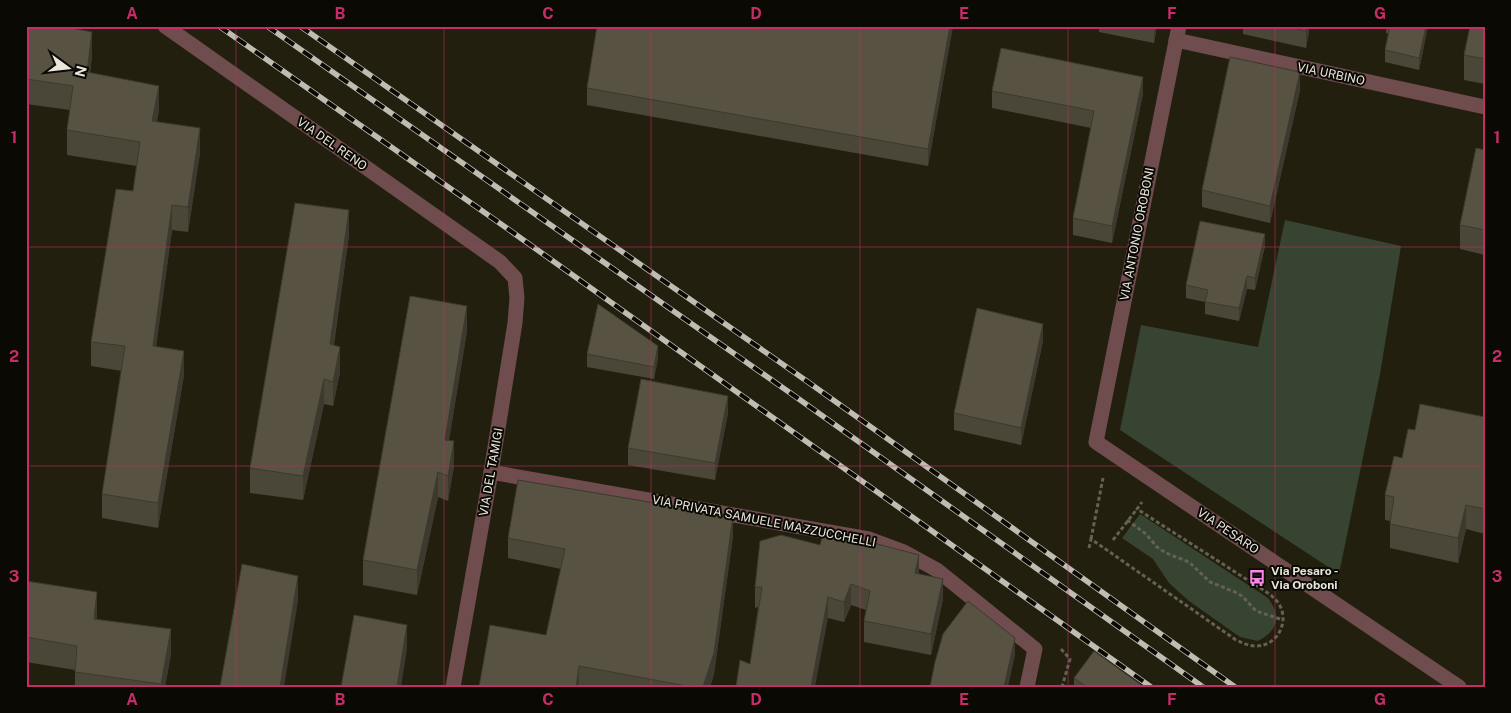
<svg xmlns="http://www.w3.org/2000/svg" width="1511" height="713" font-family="'Public Sans',sans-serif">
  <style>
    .green { fill: #364431 }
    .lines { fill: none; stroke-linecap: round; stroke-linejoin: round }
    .path { stroke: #646153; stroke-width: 3; stroke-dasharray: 4 2.5; stroke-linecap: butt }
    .minor { stroke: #6f4c4d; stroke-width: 15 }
    .rail-casing { stroke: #bfbdb2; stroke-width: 5.5 }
    .rail { stroke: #0b0904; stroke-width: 4; stroke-dasharray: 11; stroke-linecap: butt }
    .wall { fill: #4b4738 }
    .shaded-wall { fill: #3d392e }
    .building { fill: #575241; stroke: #3d392e }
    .grid { fill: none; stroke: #c62d68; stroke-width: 1; stroke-opacity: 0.55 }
    .labels { text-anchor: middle; stroke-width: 4; stroke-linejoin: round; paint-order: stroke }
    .street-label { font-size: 12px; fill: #e9e7dd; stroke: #0b0904 }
    .poi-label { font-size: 12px; font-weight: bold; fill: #e9e7dd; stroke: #0b0904; text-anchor: start }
    .neatline { fill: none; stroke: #c62d68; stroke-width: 2 }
    .grid-label { font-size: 16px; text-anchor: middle; font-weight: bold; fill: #c62d68 }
  </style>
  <rect width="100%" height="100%" fill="#231f0f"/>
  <g class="green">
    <path d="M1285,220L1401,246L1380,374L1339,574L1120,430L1141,325L1258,347Z"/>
    <path d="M1140,514L1268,598C1282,617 1278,630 1258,641L1240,637L1189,601L1169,583L1153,559L1122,538Z"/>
  </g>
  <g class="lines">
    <g class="path">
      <path d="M1127,520L1146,534L1157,547L1166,553L1189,562L1210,582L1235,592L1242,596L1256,611L1283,620"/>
      <path d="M1091,539L1103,478"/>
      <path d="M1113,540L1137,509"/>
      <path d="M1089,548L1091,539L1236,640C1243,643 1249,646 1255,646C1277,647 1290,622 1279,604C1277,600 1273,598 1271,595L1137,509L1142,502"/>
      <path d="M1061,649L1070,659L1062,687"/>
    </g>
    <g class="minor">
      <path d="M165,26L500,262L515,278L517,298L515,323L491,472L453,687"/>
      <path d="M1179,26L1096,442L1459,687"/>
      <path d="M1176,40L1485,107"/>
      <path d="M491,472L869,539L904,552L937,570L1035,649L1027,687"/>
    </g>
    <g class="rail-casing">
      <g id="rail">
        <path d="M219,26L508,229L1151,687"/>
        <path d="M267,26L796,397L1203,687"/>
        <path d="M300,26L808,382L1235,687"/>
      </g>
    </g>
    <use href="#rail" class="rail"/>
  </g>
  <g class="wall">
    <path d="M26,26L92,56L90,73L159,110L157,121L200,153L188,232L172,230L156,346L184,375L158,528L102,518V494L122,371L91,366V342L133,191L137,166L67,155V130L70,110L26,104Z"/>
    <path d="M953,26L928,166L587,105V88Z"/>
    <path d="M1099,26H1157L1154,43L1099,32Z"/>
    <path d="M1243,26H1310L1306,48L1243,34Z"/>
    <path d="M1386,26H1428L1419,70L1385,62V50L1389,34L1386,33Z"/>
    <path d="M1485,26V84L1464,80V55Z"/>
    <path d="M1300,90L1270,223L1202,207V190Z"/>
    <path d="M992,91L1143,94L1112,243L1073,235V218L1091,128L992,108Z"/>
    <path d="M1485,150V255L1460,249V225Z"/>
    <path d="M349,235L334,345L340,372L333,406L324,404L303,500L250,493V468Z"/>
    <path d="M1265,246L1255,290L1247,289L1239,321L1205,314V302L1186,298V285Z"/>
    <path d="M467,331L449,440L454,466L448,501L438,497L417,595L363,585V560Z"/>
    <path d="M1043,341L1021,445L954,430V413Z"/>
    <path d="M587,354L658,358L654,379L587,367Z"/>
    <path d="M728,413L715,480L628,465V448Z"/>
    <path d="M1485,417V534L1466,529L1458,563L1390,548V521L1385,520V495L1415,430Z"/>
    <path d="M733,536L714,674L710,687H479L546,635L561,569L508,558V538Z"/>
    <path d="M820,545L919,573L943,599L931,655L864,642V621L866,610L851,605L844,622L828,618L750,664L758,607L755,608V587Z"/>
    <path d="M26,581L97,617V619L171,654L165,687H75V670L26,662Z"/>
    <path d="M1074,678L1144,687H1074Z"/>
  </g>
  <g class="shaded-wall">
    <path d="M950,26H953L928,166V149Z"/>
    <path d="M1154,26H1157L1154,43Z"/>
    <path d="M1307,26H1310L1306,48V31Z"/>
    <path d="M1426,26H1428L1419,70V58Z"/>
    <path d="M92,32V56L87,97V72Z"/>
    <path d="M1300,72V90L1270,223V206Z"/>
    <path d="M1143,77V94L1112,243V226Z"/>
    <path d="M159,86V110L152,145V121Z"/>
    <path d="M200,128V153L188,232V207Z"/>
    <path d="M172,205V230L153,370V346Z"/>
    <path d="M349,210V235L330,369V344Z"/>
    <path d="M1265,234V246L1255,290V278Z"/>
    <path d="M1247,276V289L1239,321V308Z"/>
    <path d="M467,306V331L445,464V440Z"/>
    <path d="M1043,324V341L1021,445V428Z"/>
    <path d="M658,346V358L654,379V367Z"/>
    <path d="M340,347V372L333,406V382Z"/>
    <path d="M184,351V375L158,528V503Z"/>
    <path d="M324,379V404L303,500V476Z"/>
    <path d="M728,396V413L715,480V463Z"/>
    <path d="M454,441V466L448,501V476Z"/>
    <path d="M438,472V497L417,595V570Z"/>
    <path d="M1466,505V529L1458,563V538Z"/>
    <path d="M733,516V536L714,674L710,687H703Z"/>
    <path d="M919,555V576L915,573Z"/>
    <path d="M298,576V601L284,687H280Z"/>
    <path d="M943,579V599L931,655V634Z"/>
    <path d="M851,584V605L844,622V602Z"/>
    <path d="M97,592V617L94,644V619Z"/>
    <path d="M828,597V618L815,687H811Z"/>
    <path d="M407,625V649L401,687H397Z"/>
    <path d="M171,629V654L165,687H161Z"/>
    <path d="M1015,638V655L1008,687H1004Z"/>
    <path d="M579,666V687H576Z"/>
  </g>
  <g class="building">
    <path d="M26,26H61L92,32L87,72L159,86L152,121L200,128L188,207L172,205L153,346L184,351L158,503L102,494L125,346L91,342L116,189L133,191L140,142L67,130L73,86L26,79Z"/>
    <path d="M597,26H950L928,149L587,88Z"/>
    <path d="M1284,26H1307L1306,31Z"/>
    <path d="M1390,26H1426L1419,58L1385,50Z"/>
    <path d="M1470,26H1485V59L1464,55Z"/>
    <path d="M1001,48L1143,77L1112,226L1073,218L1094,111L992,91Z"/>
    <path d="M1230,57L1300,72L1270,206L1202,190Z"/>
    <path d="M1476,148L1485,150V230L1460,225Z"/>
    <path d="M295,203L349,210L330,344L340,347L333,382L324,379L303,476L250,468Z"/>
    <path d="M1200,221L1265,234L1255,278L1247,276L1239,308L1205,302L1208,290L1186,285Z"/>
    <path d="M410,296L467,306L445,440L454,441L448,476L438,472L417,570L363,560Z"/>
    <path d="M598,304L658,346L654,367L587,354Z"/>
    <path d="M977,308L1043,324L1021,428L954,413Z"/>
    <path d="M641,379L728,396L715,463L628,448Z"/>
    <path d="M1420,404L1485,417L1484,434H1485V509L1466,505L1458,538L1390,524L1394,497L1385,495L1394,456L1402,458L1408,429L1415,430Z"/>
    <path d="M518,480L733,516L714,653L703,687H692L579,666L576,687H479L490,625L546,635L565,549L508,538Z"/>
    <path d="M824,530L919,555L915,573L943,579L931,634L864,621L870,591L851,584L844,602L828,597L811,687H736L740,660L750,664L762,587H755L760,541L781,535L820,545Z"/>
    <path d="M242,564L298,576L280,687H220Z"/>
    <path d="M26,581L97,592L94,619L171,629L161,684L75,672L77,646L26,637Z"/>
    <path d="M968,601L1015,638L1004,687H930L935,662L943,634Z"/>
    <path d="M354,615L407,625L397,687H341Z"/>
    <path d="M1094,651L1144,687H1087L1074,678Z"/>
  </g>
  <path class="grid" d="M236,26V687M444,26V687M651,26V687M860,26V687M1068,26V687M1275,26V687M26,247H1485M26,466H1485"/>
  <defs>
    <g id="bus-bare" transform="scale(1.35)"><path d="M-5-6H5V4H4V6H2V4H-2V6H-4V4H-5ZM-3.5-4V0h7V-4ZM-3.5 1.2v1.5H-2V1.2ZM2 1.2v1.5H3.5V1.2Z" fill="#f987e9" stroke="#0b0904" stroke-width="2.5" paint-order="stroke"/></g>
  </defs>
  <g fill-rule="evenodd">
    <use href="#bus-bare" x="1257" y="578"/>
  </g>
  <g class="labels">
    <g class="street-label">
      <text transform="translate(1331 74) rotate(12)" y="4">VIA URBINO</text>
      <text transform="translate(332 144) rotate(35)" y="4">VIA DEL RENO</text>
      <text transform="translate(1137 234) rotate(-79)" y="4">VIA ANTONIO OROBONI</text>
      <text transform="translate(491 472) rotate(-80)" y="4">VIA DEL TAMIGI</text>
      <text transform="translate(764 521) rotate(11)" y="4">VIA PRIVATA SAMUELE MAZZUCCHELLI</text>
      <text transform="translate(1228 531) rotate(34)" y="4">VIA PESARO</text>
    </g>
    <g class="poi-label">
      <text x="1271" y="575">Via Pesaro -<tspan x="1271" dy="14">Via Oroboni</tspan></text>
    </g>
  </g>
  <rect width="1511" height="713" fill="none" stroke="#0b0904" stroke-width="55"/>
  <g transform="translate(68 68) rotate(105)" stroke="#0b0904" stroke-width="4" paint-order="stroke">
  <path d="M0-4L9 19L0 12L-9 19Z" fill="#e9e7dd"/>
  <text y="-8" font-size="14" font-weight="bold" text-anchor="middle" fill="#e9e7dd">N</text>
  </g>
  <rect x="28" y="28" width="1456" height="658" class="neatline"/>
  <g class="grid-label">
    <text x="132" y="19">A</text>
    <text x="340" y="19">B</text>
    <text x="548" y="19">C</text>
    <text x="756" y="19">D</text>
    <text x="964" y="19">E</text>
    <text x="1172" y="19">F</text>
    <text x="1380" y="19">G</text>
    <text x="14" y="143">1</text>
    <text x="1497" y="143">1</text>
    <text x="14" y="362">2</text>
    <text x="1497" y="362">2</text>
    <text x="14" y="582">3</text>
    <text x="1497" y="582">3</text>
    <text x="132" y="705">A</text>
    <text x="340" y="705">B</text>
    <text x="548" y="705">C</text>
    <text x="756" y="705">D</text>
    <text x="964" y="705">E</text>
    <text x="1172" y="705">F</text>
    <text x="1380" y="705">G</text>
  </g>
</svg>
